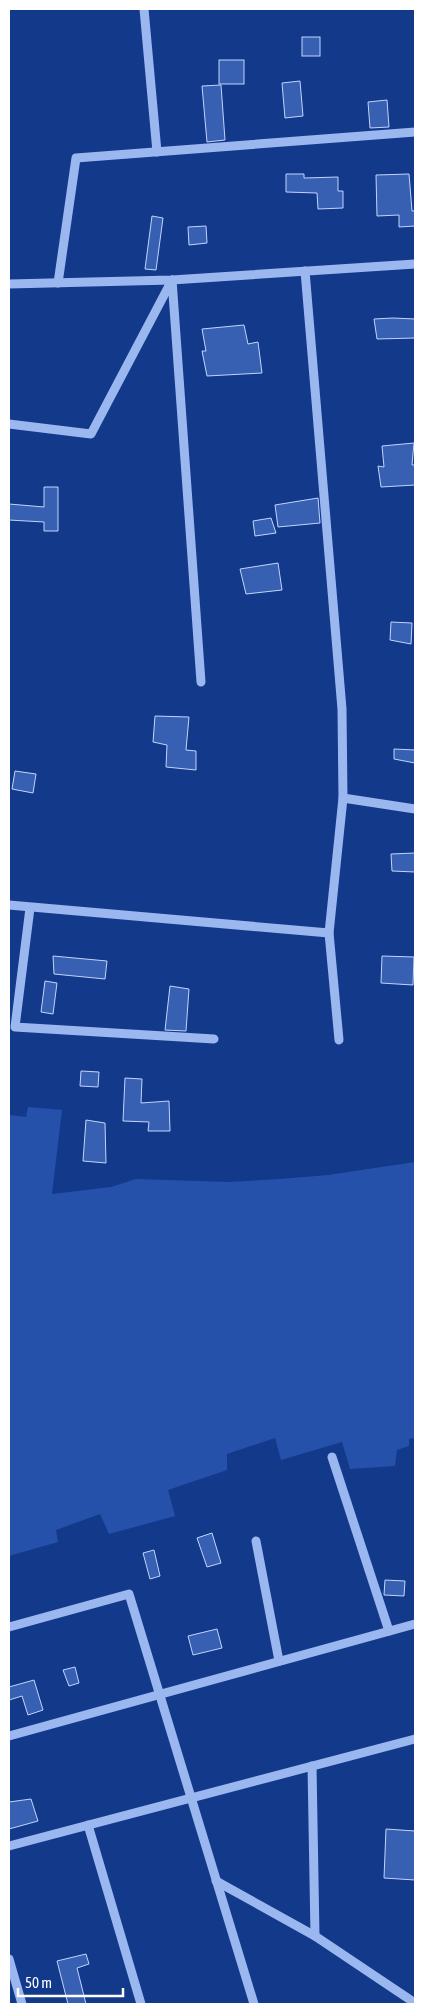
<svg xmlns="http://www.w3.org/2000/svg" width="424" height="2013" font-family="'Asap Condensed',sans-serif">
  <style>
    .green { fill: #2551aa }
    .building { fill: #3760b2; stroke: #c1d5fc }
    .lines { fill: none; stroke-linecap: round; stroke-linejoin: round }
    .minor { stroke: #9bb7f0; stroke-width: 9 }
  </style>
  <rect width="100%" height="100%" fill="#13398b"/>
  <path class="green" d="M28,1107L62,1110L52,1194L111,1187L136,1179L229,1182L280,1179L328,1175L415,1162V1438L409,1439V1446L397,1450L395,1466L350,1469L342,1442L281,1460L275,1438L227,1454V1470L168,1490L175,1516L109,1534L100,1514L56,1530L58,1542L9,1556V1115L26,1117Z"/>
  <g class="building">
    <rect x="302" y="37" width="18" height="19"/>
    <rect x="219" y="60" width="25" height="24"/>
    <path d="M300,81L303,116L285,118L282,83Z"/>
    <path d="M221,85L225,140L207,142L202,86Z"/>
    <path d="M387,100L389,127L370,128L368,102Z"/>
    <path d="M286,174H304V178L338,177V191H343V208L318,209L317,193L286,192Z"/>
    <path d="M409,174L412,211H415V226L399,227V215L377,216L376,175Z"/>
    <path d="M152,216L163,218L156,270L145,269Z"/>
    <path d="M206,226L207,243L189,245L188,227Z"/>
    <path d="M393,318L415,319V338L377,339L374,319Z"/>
    <path d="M244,325L248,344L258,342L262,373L207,376L202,351H206L202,329Z"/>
    <path d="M414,443L412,465H415V485L381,487L378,466L384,467L382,446Z"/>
    <path d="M44,487H58V531H44V522L9,520V504L44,507Z"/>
    <path d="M318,498L320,523L278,527L275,505Z"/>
    <path d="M271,518L276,533L255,536L253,521Z"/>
    <path d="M278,563L282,590L246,594L240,569Z"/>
    <path d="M391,622L412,623L411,644L390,640Z"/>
    <path d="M155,716L189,717L186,750L196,751V770L166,767L167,745L153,742Z"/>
    <path d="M394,749L415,750V763L394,759Z"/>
    <path d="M15,771L36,774L33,793L12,789Z"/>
    <path d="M415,853V872L392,871L391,854Z"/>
    <path d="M53,956L107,961L105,979L54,974Z"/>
    <path d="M382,956L414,957L413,985L381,983Z"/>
    <path d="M45,981L57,983L53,1014L41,1012Z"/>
    <path d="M170,986L189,989L186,1031L165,1030Z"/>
    <path d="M81,1071L99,1072L98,1087L80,1086Z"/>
    <path d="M125,1078L142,1079L141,1103L169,1101L170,1131H148L149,1122L123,1121Z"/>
    <path d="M86,1120L105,1123L106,1163L83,1161Z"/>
    <path d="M212,1533L221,1563L207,1567L197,1538Z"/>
    <path d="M154,1550L160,1576L150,1579L143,1553Z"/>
    <path d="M385,1580L405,1581L404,1596L384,1595Z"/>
    <path d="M217,1629L222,1648L193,1655L188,1636Z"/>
    <path d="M75,1667L79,1683L69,1686L63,1670Z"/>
    <path d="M34,1680L43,1710L28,1715L22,1696L9,1700V1687Z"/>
    <path d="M31,1799L38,1821L9,1829V1802Z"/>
    <path d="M386,1829L415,1831V1880L384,1878Z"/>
    <path d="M86,1954L89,1964L77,1968L86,2004H68L57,1961Z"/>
  </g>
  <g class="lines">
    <g class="minor">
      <path d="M144,9L157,152"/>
      <path d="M305,271L342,709L343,798L329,933L339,1040"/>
      <path d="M172,280L201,682"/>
      <path d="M58,283L76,158L415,132"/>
      <path d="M9,284L172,280L415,264"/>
      <path d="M9,424L91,434L172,280"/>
      <path d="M343,798L415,809"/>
      <path d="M9,905L329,933"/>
      <path d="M30,908L15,1027L214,1039"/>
      <path d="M332,1457L389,1631"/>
      <path d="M256,1541L279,1661"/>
      <path d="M9,1627L129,1594L254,2004"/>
      <path d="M9,1736L415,1624"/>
      <path d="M312,1766L315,1936"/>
      <path d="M88,1825L141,2004"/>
      <path d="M9,1846L415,1739"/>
      <path d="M216,1881L315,1936L415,2003"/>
      <path d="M9,1959L22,2004"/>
    </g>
  </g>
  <rect width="424" height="2013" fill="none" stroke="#ffffff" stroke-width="20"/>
  <path d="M18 1988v8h105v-8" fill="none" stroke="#ffffff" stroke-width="2.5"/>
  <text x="25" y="1988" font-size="15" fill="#ffffff" stroke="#13398b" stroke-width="4" paint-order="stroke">50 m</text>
</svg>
